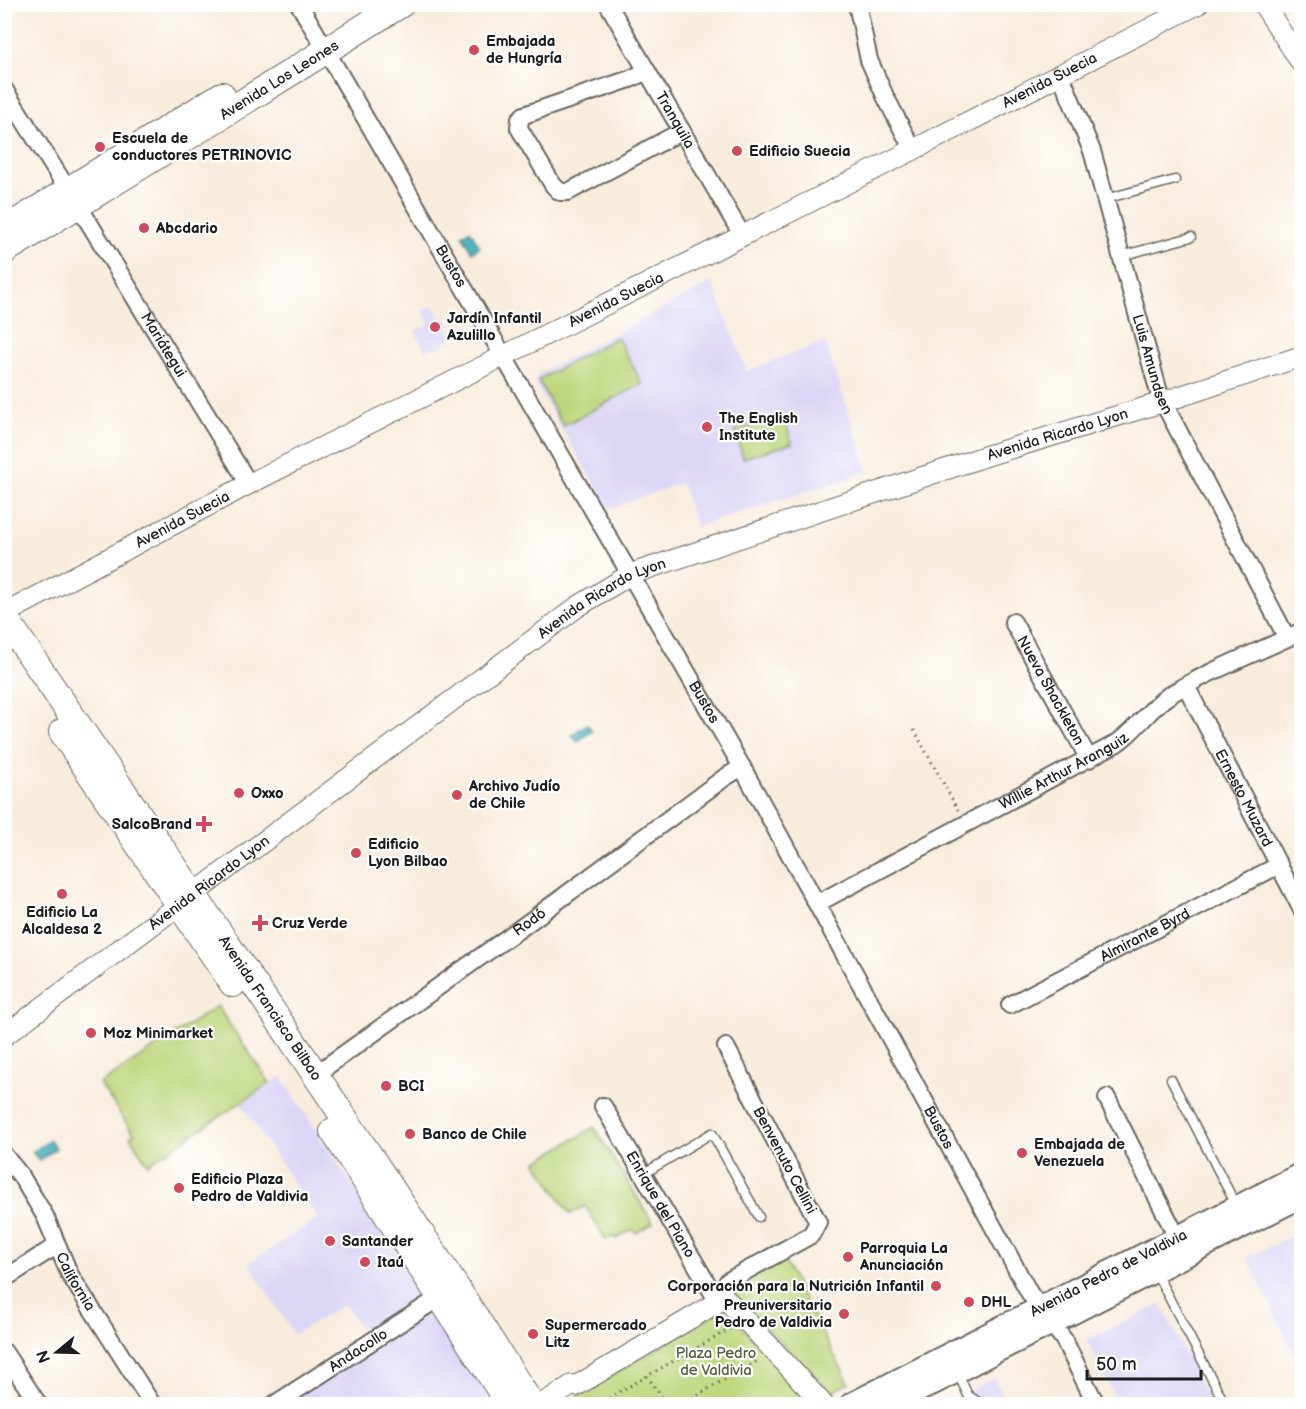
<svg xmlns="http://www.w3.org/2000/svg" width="1306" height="1409" font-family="'Balsamiq Sans',sans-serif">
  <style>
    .built { fill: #dcd6f6 }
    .green { fill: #bdd67b; stroke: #6c794c; stroke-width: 1.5 }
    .water { fill: #3dacba; stroke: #2c646b; stroke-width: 1.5 }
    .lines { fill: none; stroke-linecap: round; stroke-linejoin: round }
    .service-casing { stroke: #69655f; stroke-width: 11 }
    .minor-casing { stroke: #69655f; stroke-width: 20 }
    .tertiary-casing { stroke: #69655f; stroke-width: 22 }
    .secondary-casing { stroke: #69655f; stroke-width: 26 }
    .primary-casing { stroke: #69655f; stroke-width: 28 }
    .path { stroke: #69655f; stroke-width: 3; stroke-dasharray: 1.5 4.5; stroke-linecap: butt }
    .service { stroke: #fff; stroke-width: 8 }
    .minor { stroke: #fff; stroke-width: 16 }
    .tertiary { stroke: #fff; stroke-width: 20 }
    .secondary { stroke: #fff; stroke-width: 22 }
    .primary { stroke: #fff; stroke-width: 26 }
    .poi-dot { fill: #d1495b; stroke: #fff; stroke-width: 2 }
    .labels { text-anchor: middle; stroke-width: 4.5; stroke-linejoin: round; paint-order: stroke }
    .poi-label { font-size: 15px; font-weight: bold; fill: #1c1c1c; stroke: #fff; text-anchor: start }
    .street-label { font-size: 15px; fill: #1c1c1c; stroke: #fff }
    .park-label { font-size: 15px; fill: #545d3d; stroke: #fff }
  </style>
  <rect width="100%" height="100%" fill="#fff"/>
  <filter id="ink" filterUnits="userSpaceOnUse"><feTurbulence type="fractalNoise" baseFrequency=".0167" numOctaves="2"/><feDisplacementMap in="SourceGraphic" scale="12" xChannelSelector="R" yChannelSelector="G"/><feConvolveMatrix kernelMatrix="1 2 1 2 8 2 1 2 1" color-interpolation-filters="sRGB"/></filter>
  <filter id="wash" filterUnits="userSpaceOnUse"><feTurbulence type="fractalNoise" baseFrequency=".008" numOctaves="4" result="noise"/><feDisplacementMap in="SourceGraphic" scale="24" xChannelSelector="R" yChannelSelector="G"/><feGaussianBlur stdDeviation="1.35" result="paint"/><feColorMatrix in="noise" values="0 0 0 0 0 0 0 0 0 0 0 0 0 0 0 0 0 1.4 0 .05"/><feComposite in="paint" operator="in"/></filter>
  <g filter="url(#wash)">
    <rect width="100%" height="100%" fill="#f8ecdc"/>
    <g class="built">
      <path d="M712,282L747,371L825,341L868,472L696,527L681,483L609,509L535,383L538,374Z"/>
      <path d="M433,305L440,318L444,317L453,336L444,341L445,344L433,350L431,347L425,351L415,331L429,324L422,310Z"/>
      <path d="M281,1076L423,1294L420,1301L366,1337L344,1304L294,1335L249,1263L318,1219L241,1104Z"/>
      <path d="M1301,1231V1367L1247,1258Z"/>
      <path d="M1161,1304L1210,1404H1118L1087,1340Z"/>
      <path d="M428,1311L437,1315L493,1404H280Z"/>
      <path d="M994,1378L1008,1404H946Z"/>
    </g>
    <g class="green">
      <path d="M617,337L642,384L563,426L538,380Z"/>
      <path d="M783,415L792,443L743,458L735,431Z"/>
      <path d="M217,1006L270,1083L148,1164L130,1137L134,1134L100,1084Z"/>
      <path d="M594,1127L653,1223L636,1233L633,1229L616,1239L614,1236L606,1240L585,1206L570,1214L536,1162Z"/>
      <path d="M783,1259L849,1383L831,1392L731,1294L734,1286Z"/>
      <path d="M720,1311L734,1319L814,1404H564Z"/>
    </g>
    <g class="water">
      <path d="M470,230L480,247L472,252L462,235Z"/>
      <path d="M587,724L592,731L577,742L572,735Z"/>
      <path d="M50,1140L56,1148L39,1161L32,1152Z"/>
    </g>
  </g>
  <g filter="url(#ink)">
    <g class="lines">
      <g class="service-casing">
        <g id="service">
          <path d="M1105,199L1175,180"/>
          <path d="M1121,256L1191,237"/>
          <path d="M1171,1079L1237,1207"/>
          <path d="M643,1174L712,1133L759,1217"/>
          <path d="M1155,1271L1225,1404"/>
          <path d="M957,1372L968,1395L981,1404"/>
        </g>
      </g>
      <g class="minor-casing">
        <g id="minor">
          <path id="s1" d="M299,4L742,767L1030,1294L1064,1340L1096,1404"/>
          <path id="s2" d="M608,4L742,235"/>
          <path d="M857,4L869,60L885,96L913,150"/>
          <path d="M647,71L630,79L524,115L520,119L519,128L553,185L560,192H568L682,131"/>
          <path id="s3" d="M1060,73L1092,151L1160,396L1287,638"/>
          <path d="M4,89L68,190"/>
          <path id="s4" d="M78,205L249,484"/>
          <path id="s5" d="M1013,622L1089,759"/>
          <path id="s6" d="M1186,686L1302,910"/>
          <path id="s7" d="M818,903L1117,743C1136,730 1149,709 1168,696C1207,671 1259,652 1302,631"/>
          <path id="s8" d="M1010,1005L1279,865"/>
          <path id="s9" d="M316,1074L525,925L724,778L742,767"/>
          <path d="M1107,1098L1182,1247"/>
          <path id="s10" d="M603,1106L718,1302"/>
          <path id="s11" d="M4,1155L21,1176L45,1216L70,1275L152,1404"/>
          <path d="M4,1279L56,1246"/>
          <path d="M725,1298L723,1289L728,1281L811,1235L818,1222L726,1047"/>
          <path d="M4,1352L38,1404"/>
          <path id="s12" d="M275,1404L440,1297"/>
        </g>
      </g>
      <g class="tertiary-casing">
        <g id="tertiary">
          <path d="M1263,4L1302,64"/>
          <path id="s13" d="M4,614L249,484L913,150L1198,4"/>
          <path id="s14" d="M4,1036L577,607L631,574L989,455L1163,402L1302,356"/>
          <path d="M542,1404L572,1385L576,1386L725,1298L823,1404"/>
        </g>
      </g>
      <g class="secondary-casing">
        <g id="secondary">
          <path id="s15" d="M852,1404L1302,1174"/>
          <path d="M892,1404L1302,1196"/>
        </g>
      </g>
      <g class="primary-casing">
        <g id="primary">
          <path d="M4,230L222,95"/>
          <path id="s16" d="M4,251L401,4"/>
          <path id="s17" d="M4,616C181,878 362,1137 531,1404"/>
          <path d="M62,732L233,984"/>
          <path d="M333,1131L509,1404"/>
        </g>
      </g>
      <g class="path">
        <path d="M319,7L329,9"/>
        <path d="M914,730L958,810"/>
        <path d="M647,1376L667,1404"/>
        <path d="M586,1404L605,1400L730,1329"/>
        <path d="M682,1404L759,1360"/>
      </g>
      <use href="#service" class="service"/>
      <use href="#minor" class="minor"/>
      <use href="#tertiary" class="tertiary"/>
      <use href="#secondary" class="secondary"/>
      <use href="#primary" class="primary"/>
    </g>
  </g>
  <g class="poi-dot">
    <circle cx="474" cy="50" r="6"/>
    <circle cx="100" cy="147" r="6"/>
    <circle cx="737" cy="151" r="6"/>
    <circle cx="144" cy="228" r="6"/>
    <circle cx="435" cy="327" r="6"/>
    <circle cx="707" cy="427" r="6"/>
    <circle cx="239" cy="793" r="6"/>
    <circle cx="457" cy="795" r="6"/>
    <path d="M201 815h6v6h6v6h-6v6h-6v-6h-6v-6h6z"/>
    <circle cx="356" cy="853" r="6"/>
    <circle cx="62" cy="894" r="6"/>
    <path d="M257 914h6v6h6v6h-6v6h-6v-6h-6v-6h6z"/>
    <circle cx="91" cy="1033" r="6"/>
    <circle cx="386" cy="1086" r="6"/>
    <circle cx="410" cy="1134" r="6"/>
    <circle cx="1022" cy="1153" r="6"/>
    <circle cx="179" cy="1188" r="6"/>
    <circle cx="330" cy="1241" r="6"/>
    <circle cx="848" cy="1257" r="6"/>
    <circle cx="365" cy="1262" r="6"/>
    <circle cx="936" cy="1286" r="6"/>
    <circle cx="969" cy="1302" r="6"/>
    <circle cx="844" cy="1314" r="6"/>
    <circle cx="533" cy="1334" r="6"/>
  </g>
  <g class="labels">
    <g class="poi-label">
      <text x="486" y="46">Embajada<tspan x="486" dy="17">de Hungría</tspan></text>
      <text x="112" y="143">Escuela de<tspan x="112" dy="17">conductores PETRINOVIC</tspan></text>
      <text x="749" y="156">Edificio Suecia</text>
      <text x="156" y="233">Abcdario</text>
      <text x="447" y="323">Jardín Infantil<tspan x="447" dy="17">Azulillo</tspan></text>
      <text x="719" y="423">The English<tspan x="719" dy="17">Institute</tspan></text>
      <text x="469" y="791">Archivo Judío<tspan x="469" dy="17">de Chile</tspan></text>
      <text x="251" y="798">Oxxo</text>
      <text x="192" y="829" text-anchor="end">SalcoBrand</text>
      <text x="368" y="849">Edificio<tspan x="368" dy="17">Lyon Bilbao</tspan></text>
      <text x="62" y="917" text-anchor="middle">Edificio La<tspan x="62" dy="17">Alcaldesa 2</tspan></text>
      <text x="272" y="928">Cruz Verde</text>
      <text x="103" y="1038">Moz Minimarket</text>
      <text x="398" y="1091">BCI</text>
      <text x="422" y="1139">Banco de Chile</text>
      <text x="1034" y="1149">Embajada de<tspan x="1034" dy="17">Venezuela</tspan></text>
      <text x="191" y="1184">Edificio Plaza<tspan x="191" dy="17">Pedro de Valdivia</tspan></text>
      <text x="342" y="1246">Santander</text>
      <text x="860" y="1253">Parroquia La<tspan x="860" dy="17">Anunciación</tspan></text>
      <text x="377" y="1267">Itaú</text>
      <text x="924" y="1291" text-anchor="end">Corporación para la Nutrición Infantil</text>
      <text x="981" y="1307">DHL</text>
      <text x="832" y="1310" text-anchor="end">Preuniversitario<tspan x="832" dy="17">Pedro de Valdivia</tspan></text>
      <text x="545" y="1330">Supermercado<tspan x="545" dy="17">Litz</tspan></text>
    </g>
    <g class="street-label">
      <text dy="5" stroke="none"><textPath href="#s13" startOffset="1174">Avenida Suecia</textPath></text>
      <text dy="5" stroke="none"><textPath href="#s16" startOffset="324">Avenida Los Leones</textPath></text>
      <text dy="5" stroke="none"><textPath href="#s2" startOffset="134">Tranquila</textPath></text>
      <text dy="5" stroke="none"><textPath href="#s1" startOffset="303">Bustos</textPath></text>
      <text dy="5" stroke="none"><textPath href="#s13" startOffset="688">Avenida Suecia</textPath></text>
      <text dy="5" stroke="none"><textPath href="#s4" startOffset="164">Mariátegui</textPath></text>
      <text dy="5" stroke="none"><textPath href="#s3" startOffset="306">Luis Amundsen</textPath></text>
      <text dy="5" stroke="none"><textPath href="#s14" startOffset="1228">Avenida Ricardo Lyon</textPath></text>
      <text dy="5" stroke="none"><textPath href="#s13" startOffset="202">Avenida Suecia</textPath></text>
      <text dy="5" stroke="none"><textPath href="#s14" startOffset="742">Avenida Ricardo Lyon</textPath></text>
      <text dy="5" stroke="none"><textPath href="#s5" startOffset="78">Nueva Shackleton</textPath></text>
      <text dy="5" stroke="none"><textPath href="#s1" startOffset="807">Bustos</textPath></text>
      <text dy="5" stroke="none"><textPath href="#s7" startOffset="279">Willie Arthur Aranguiz</textPath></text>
      <text dy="5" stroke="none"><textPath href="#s6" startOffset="126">Ernesto Muzard</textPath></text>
      <text dy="5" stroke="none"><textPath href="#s14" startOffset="256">Avenida Ricardo Lyon</textPath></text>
      <text dy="5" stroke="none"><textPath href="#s9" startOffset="262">Rodó</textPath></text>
      <text dy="5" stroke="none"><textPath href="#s8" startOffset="152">Almirante Byrd</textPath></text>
      <text dy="5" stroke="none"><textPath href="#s17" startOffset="474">Avenida Francisco Bilbao</textPath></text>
      <text dy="5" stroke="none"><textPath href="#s1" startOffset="1293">Bustos</textPath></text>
      <text transform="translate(785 1160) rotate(62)" y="5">Benvenuto Cellini</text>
      <text dy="5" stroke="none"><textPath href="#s10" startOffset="114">Enrique del Piano</textPath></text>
      <text dy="5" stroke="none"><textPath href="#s15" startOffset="288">Avenida Pedro de Valdivia</textPath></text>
      <text dy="5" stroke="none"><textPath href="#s11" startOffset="146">California</textPath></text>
      <text dy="5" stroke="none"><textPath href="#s12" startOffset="99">Andacollo</textPath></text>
    </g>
    <g class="park-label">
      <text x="716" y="1358">Plaza Pedro<tspan x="716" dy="17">de Valdivia</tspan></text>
    </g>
  </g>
  <rect width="1306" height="1409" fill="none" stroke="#fff" stroke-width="24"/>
  <g transform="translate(57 1352) rotate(251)" stroke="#ffffff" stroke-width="4.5" paint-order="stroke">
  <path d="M0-4.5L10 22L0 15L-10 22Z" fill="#1c1c1c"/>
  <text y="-9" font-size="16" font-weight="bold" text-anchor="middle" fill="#1c1c1c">N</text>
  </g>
  <path d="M1087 1370v9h114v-9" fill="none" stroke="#1c1c1c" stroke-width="3"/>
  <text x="1096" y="1370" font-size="18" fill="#1c1c1c" stroke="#ffffff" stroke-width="4.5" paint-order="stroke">50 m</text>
</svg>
